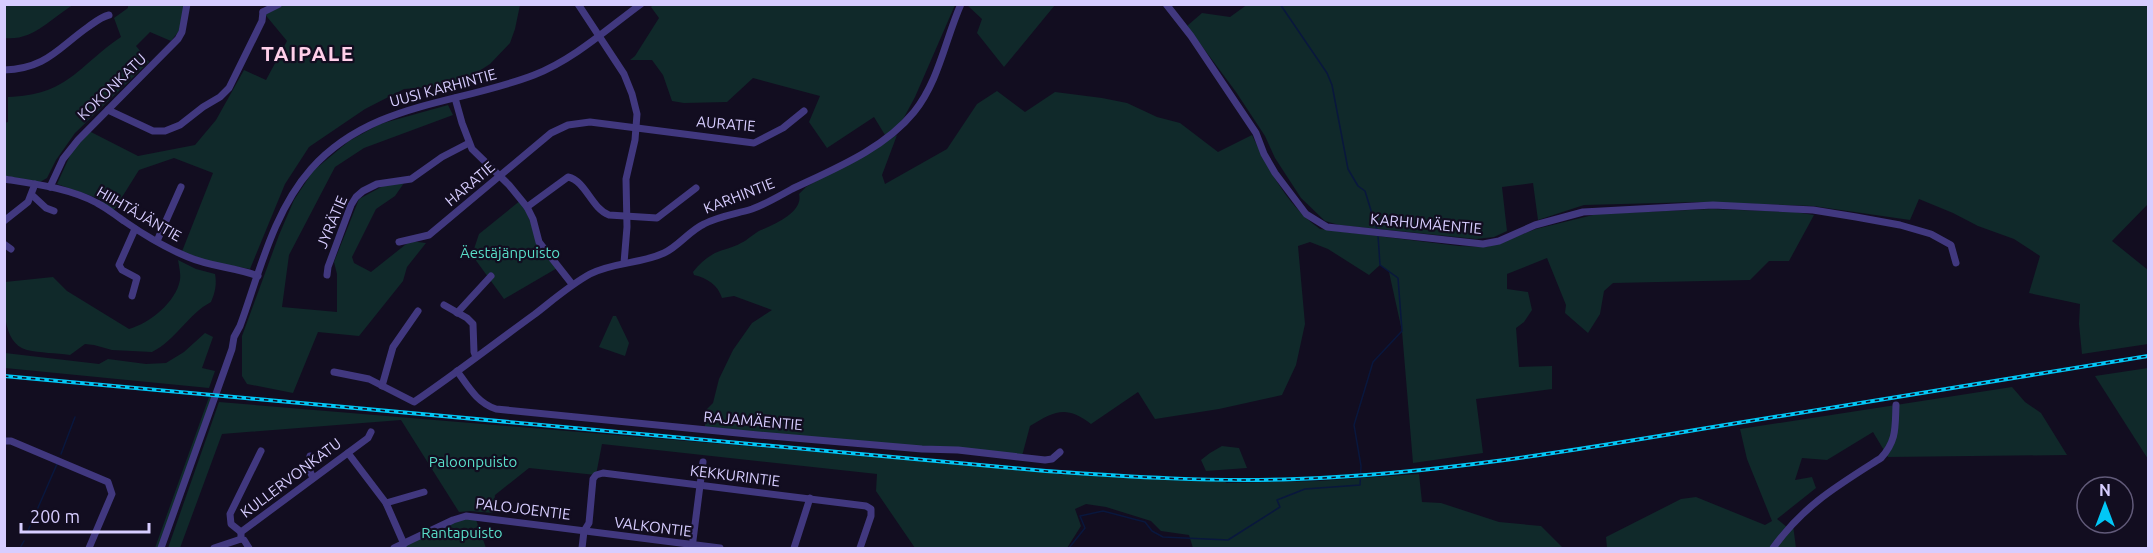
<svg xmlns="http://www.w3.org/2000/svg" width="2153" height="553" font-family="Ubuntu,sans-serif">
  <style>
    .green { fill: #10292a }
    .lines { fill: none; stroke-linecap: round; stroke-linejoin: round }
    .stream { stroke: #09173d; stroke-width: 1.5 }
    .minor { stroke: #41387f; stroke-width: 7 }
    .rail-casing { stroke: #02c7f6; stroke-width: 4 }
    .rail { stroke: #120d20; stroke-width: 1.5; stroke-dasharray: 4.5; stroke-linecap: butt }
    .labels { text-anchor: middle; stroke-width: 4.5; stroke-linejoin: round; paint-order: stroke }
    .street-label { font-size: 15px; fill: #d7cdff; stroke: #120d20 }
    .park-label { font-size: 15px; fill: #59dec9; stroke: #120d20 }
    .district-label { font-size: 21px; font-weight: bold; letter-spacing: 1.5px; fill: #ffcfe9; stroke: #120d20 }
  </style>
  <rect width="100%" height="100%" fill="#120d20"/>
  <g class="green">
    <path d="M5,4H73V5C50,19 33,41 5,38Z"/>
    <path d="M1248,4L2148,5V204L2112,241L2148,270V344L2082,354L2079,324L2080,304L2029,293L2040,256L2014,239L1978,226L1953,213L1919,199L1910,220L1813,206L1697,202L1584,205L1538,220L1533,183L1502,187L1507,231L1494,237L1476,239L1339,225L1325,221L1301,198L1275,158L1265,136L1236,92L1187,26L1202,13L1230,17Z"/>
    <path d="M128,5H185L179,31L171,41L150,32L136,46L149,62L75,133L56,160L47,178L40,182L5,176L4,123L8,122V97C68,95 77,67 121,37L114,18L128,8Z"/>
    <path d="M279,5H520L515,29L510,43L490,64L457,85L404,89L365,109L309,147L285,184L250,269L206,261L181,254L213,173L174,158L139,170L112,213L100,199L57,184L72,151L89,131L138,156L195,145L216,120L244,70L266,80L287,41L263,12Z"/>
    <path d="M653,5H955L915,97L901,123L885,135L874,117L827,148L809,122L820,96L753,78L727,102L684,103L672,101L663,75L652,60H630L635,56L659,18L651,7Z"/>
    <path d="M967,5H1055L1004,67L977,33L982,19Z"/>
    <path d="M997,91L1025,112L1055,92L1102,98L1127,103L1157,117L1180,123L1218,152L1252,135C1269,170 1287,206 1320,229L1459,246L1487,247L1536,229L1597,214L1712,209L1795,212L1814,215L1789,261H1769L1750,280L1613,283L1604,291L1600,314L1588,333L1565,313L1566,305L1547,258L1507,274V289L1528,292L1532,310L1524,322L1516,328L1519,367L1552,366V389L1476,399L1483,453L1413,463L1402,331L1389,272L1380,265L1369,275L1328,249L1310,242L1298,246L1305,324L1296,365L1282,395L1219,409L1155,419L1138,392L1091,424C1066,405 1055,411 1030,426L1022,456L705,430V411L713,403L719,379L733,350L752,323L772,310L734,296L722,298C718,285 707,278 694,275L693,272C699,264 706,258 715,253C723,249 733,248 741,243C748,240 754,233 761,230C773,225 804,212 799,194L806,187L897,135L882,175L885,184L947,149L977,104Z"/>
    <path d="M448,105L453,115L364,148L335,167L289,255L282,307L337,312V274L334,262L359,199L383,186L404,183L395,196L376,209L352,257L354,263L371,272L410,241L426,243L407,267L403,281L359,336L318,332L293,393L247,384L242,376V336L279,235L294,200L313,171L349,141L380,124Z"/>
    <path d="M521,200L539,242L559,267L504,299L472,255L479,234Z"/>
    <path d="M178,260L196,269L215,274C217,284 215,293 211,302C188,314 176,340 152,352L112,350L94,345L85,344L70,355C56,353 40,353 27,350C1,343 4,302 5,282L53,277L67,291L129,329C150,323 176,302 180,280C181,274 179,266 178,260Z"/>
    <path d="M613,316H616L629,343L625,356L599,347Z"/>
    <path d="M205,333L213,337L202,368L215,371L209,388L5,368V353L99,364L108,359L146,364L166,363L184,352Z"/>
    <path d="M2148,368V459L2095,376Z"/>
    <path d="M2012,387L2025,402L2041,413L2067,455L1888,457L1873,432L1827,460L1802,458L1795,480L1812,477L1816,488L1777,519L1788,528L1793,525L1796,548H1607L1606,537L1681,499L1696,497L1765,525L1772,521L1747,459L1740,429Z"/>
    <path d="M209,397H213L159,548H155Z"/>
    <path d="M219,402L1046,471L1062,475L1065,472L1163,479L1225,480L1226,483L1318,481L1419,474L1422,502L1441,503L1499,522L1541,526L1563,548H1193L1189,535L1161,531L1151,521L1106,507L1086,504L1075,509L1081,526L1067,548H915L876,491L877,474L602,444L596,475L529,468L495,495L493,513L470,511L459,512L401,420L222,434L180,548H168Z"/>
    <path d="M1222,446L1239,448L1247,468L1206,471L1201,460L1210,453Z"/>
    <path d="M475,517L486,548H394L453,520Z"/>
  </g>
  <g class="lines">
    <g class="stream">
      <path d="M1280,4L1327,73L1332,85L1348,169L1358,186L1365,191L1377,230"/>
      <path d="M61,454L75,417"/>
      <path d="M27,533L57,464"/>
      <path d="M20,548L24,541"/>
      <path d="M1069,548L1085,528L1080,516L1103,511L1145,522L1152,531L1163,537L1228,540L1280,507L1277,500L1305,489L1360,485L1361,466L1354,425L1373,362L1402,331L1398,278L1380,265L1378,235"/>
    </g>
    <g class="minor">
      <path d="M578,4L624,74L632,94L637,114L635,140L626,179L627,227L624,263"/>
      <path d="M1166,4L1191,36L1256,133L1264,154L1275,173L1306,214L1327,227L1483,244L1499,241L1535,225L1583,212L1713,205L1813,210L1856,217L1900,225L1931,234L1951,245L1956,263"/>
      <path d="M263,12L279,4"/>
      <path d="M4,70C46,69 58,48 88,27C95,22 101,17 109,15"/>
      <path d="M455,98L462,123L472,149L509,185L527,207L533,219L539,242L572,284"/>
      <path d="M108,110L153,131H165L180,125L203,107L220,97L229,88L262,21L263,12"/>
      <path d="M4,179C35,184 69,188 97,203C107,208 115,215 124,221C144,235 166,248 188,257C211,267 235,267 258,276"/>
      <path d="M50,187L63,159L78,140L178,39L182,32L187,4"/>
      <path d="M32,195L46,208L54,211"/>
      <path d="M527,207L568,177C586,181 591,208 609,215L657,218L696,188"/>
      <path d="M4,221L28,202L35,184"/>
      <path d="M157,241L181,187"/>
      <path d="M399,242L429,235L551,133L568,125L590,122L754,143L783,128L804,111"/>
      <path d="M4,244L11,249"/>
      <path d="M327,275L328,267L351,205L356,197L363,191L377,184L411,179L442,157L469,143"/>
      <path d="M132,296L137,278L122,270L119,265L135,229"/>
      <path d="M444,305L467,318L473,324L474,352L476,357"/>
      <path d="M457,313L491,276"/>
      <path d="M457,371C468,386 477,403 496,409L758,435L922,449L958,450L1045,460L1052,459L1060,452"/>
      <path d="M334,372L369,379L414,402C455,374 495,343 535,314C553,300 570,285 590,274C613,262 640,264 664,253C679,246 689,231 704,224C719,216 736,214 752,209C766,204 779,196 792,189C834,169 884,149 914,112C939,81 945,40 961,4"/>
      <path d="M382,386L393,347L418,311"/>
      <path d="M4,441H11L108,482L112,494L89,548"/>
      <path d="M348,453L386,503L404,544"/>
      <path d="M310,456L308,467L313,478"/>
      <path d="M386,503L424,492"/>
      <path d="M241,532L231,524L230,514L261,451"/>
      <path d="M161,548L232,349L234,337L240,326C259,274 273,212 311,169C371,102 456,105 534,75C573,60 607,29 641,4"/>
      <path d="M214,548L241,539"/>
      <path d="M249,548L244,540L241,539V532L368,438L371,432"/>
      <path d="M394,548L453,520L466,516L720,548"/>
      <path d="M582,548L584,531L589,523L593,479L596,475L603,473L866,506L871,509V516L860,548"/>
      <path d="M692,548L703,462"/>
      <path d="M794,548L810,498"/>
      <path d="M1773,548C1804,505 1837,486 1881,458C1897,441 1895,427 1896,405"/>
    </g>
    <g class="rail-casing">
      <path id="rail" d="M4,376L1046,471C1130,477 1213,482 1297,479C1435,474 1571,451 1707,428C1854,404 2001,380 2148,356"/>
    </g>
    <use href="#rail" class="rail"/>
  </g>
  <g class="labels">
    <g class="street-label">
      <text transform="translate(112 87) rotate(-44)" y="5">KOKONKATU</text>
      <text transform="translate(443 88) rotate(-15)" y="5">UUSI KARHINTIE</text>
      <text transform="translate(726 124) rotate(5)" y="5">AURATIE</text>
      <text transform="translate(470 184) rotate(-40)" y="5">HARATIE</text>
      <text transform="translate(739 196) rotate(-21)" y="5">KARHINTIE</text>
      <text transform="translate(139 214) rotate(30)" y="5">HIIHTÄJÄNTIE</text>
      <text transform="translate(332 222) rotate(-67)" y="5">JYRÄTIE</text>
      <text transform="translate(1426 224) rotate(5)" y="5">KARHUMÄENTIE</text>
      <text transform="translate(753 421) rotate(5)" y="5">RAJAMÄENTIE</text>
      <text transform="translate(735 476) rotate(7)" y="5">KEKKURINTIE</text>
      <text transform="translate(291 478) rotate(-37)" y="5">KULLERVONKATU</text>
      <text transform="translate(523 509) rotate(7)" y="5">PALOJOENTIE</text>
      <text transform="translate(653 527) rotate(7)" y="5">VALKONTIE</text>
    </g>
    <g class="park-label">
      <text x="510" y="258">Äestäjänpuisto</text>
      <text x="473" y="467">Paloonpuisto</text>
      <text x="462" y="538">Rantapuisto</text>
    </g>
    <g class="district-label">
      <text x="308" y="61">TAIPALE</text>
    </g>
  </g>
  <rect width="2153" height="553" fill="none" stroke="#d7cdff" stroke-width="12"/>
  <g transform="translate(2105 505)"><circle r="28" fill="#120d20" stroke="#615a79" stroke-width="1.5"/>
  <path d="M0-4.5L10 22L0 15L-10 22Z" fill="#02c7f6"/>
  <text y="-9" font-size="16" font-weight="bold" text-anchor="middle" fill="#d7cdff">N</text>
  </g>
  <path d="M21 523v9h128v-9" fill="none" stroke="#d7cdff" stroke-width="3"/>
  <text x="30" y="523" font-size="18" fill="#d7cdff" stroke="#120d20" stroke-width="4.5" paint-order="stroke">200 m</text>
</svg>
